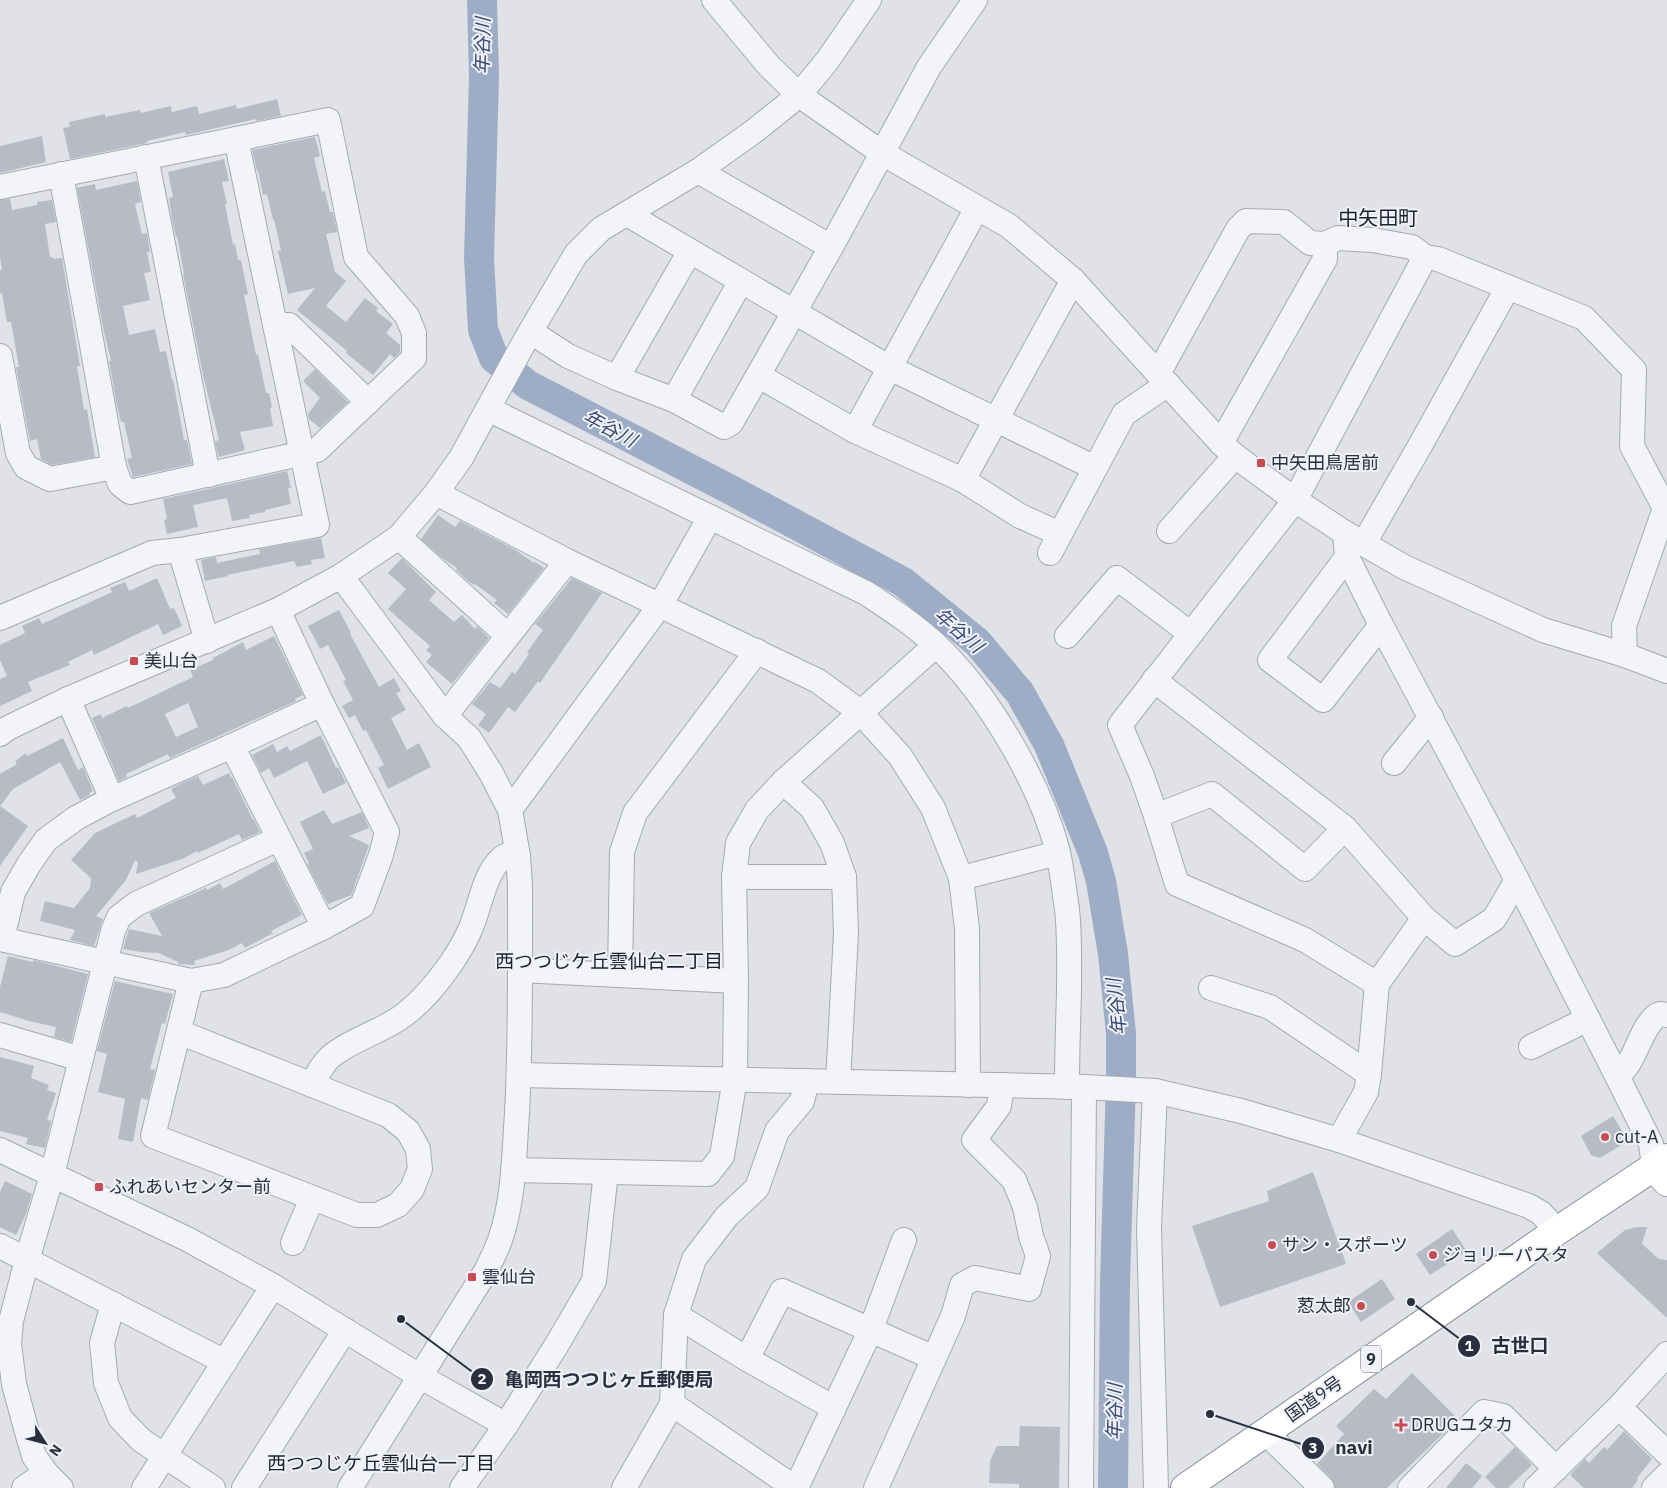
<svg xmlns="http://www.w3.org/2000/svg" width="1667" height="1488" font-family="'IBM Plex Sans','Noto Sans JP',sans-serif">
  <style>
    .lines { fill: none; stroke-linecap: round; stroke-linejoin: round }
    .river { stroke: #9dadc6; stroke-width: 30 }
    .building { fill: #b7bbc5; fill-rule: evenodd }
    .minor-casing { stroke: #a5a9b2; stroke-width: 26 }
    .major-casing { stroke: #a0a6b3; stroke-width: 30 }
    .highway-casing { stroke: #888f9e; stroke-width: 30 }
    .minor { stroke: #f2f4f7; stroke-width: 24 }
    .major { stroke: #fff; stroke-width: 28 }
    .highway { stroke: #fff; stroke-width: 28 }
    .poi-dot { fill: #c74b52; stroke: #eff1f6; stroke-width: 2 }
    .labels { text-anchor: middle; stroke-width: 4; stroke-linejoin: round; paint-order: stroke }
    .shield { fill: #eff1f6; stroke: #646976; stroke-width: 1 }
    .shield-label { font-size: 16px; font-weight: bold; fill: #292f3f }
    .poi-label { font-size: 18px; fill: #292f3f; stroke: #eff1f6; text-anchor: start }
    .street-label { font-size: 18px; fill: #292f3f; stroke: #eff1f6 }
    .water-label { font-size: 19px; font-style: italic; fill: #364a70; stroke: #eff1f6 }
    .neighbourhood-label { font-size: 19px; fill: #1c202f; stroke: #eff1f6 }
    .quarter-label { font-size: 20px; fill: #1c202f; stroke: #eff1f6 }
    .leader { fill: none; stroke: #292f3f; stroke-width: 2 }
    .callout-dot { fill: #292f3f; stroke: #eff1f6; stroke-width: 2 }
    .mark-label { font-size: 15px; text-anchor: middle; font-weight: bold; fill: #fff }
    .callout-label { font-size: 19px; text-anchor: middle; font-weight: bold; fill: #292f3f; stroke: #eff1f6; stroke-width: 4; stroke-linejoin: round; paint-order: stroke }
  </style>
  <rect width="100%" height="100%" fill="#e0e2e8"/>
  <g class="lines">
    <path class="river" d="M482,0L484,76L479,258L483,330L494,358L528,385L731,490L903,582L977,642L1020,693L1049,745L1093,853L1101,881L1113,954L1121,1034V1081L1115,1283L1113,1488"/>
  </g>
  <g class="building">
    <path d="M277,99L281,116L256,121V119L186,135L185,132L147,141V143L70,159L63,128L70,127L69,122L105,114V117L140,110L141,113L171,106L172,112L197,106L199,114L236,105L237,109Z"/>
    <path d="M42,136L46,162L0,173V146Z"/>
    <path d="M315,137L320,156L314,158L322,192L325,191L330,212H333L337,232L326,234L335,272L346,281L326,306L346,322L365,298L378,308L376,311L393,324L386,333L400,345V352L394,358L390,354L373,375L346,353L347,351L297,310L315,288L288,294L278,251L281,250L274,219L273,220L267,194L263,195L258,171H257L252,150Z"/>
    <path d="M224,159L229,181L222,182L227,204H225L233,245L235,244L238,260H241L248,294L244,295L256,355L258,354L266,393H269L272,407L270,408L273,426L240,432L245,450L219,457L215,442L219,440L203,375L183,274H184L177,236L176,237L172,219L169,198L173,197L168,172Z"/>
    <path d="M137,181L141,202L135,204L142,234L147,233L150,252H147L151,272L144,273L150,300L123,306L129,335L155,329L160,352L166,351L172,380L173,379L184,440H187L192,464L133,477L127,459L132,458L124,422H121L117,406L109,361H111L104,332L77,188L95,184L96,190Z"/>
    <path d="M10,199L12,210L37,205V202L52,200L56,222L45,224L50,257H52L53,259L62,258L80,366H77L84,410L87,409L95,457L52,465L41,459L37,439L30,441L16,367H19L11,322H7L2,293L0,294V270H2L0,257V200Z"/>
    <path d="M315,369L348,402L320,428L309,419L308,414L320,398L303,381Z"/>
    <path d="M287,471L291,488H288L291,504L265,510V512L249,515L250,518L232,521L227,498L193,505L198,527L167,534L164,520L167,519L163,499Z"/>
    <path d="M438,515L455,527L460,521L514,549L534,563L535,562L544,568L508,614L494,603L497,600L475,584L474,585L468,581L456,570L457,568L441,557L421,539Z"/>
    <path d="M321,538L325,558L311,560L312,564L297,567L294,561L227,575L228,576L205,581L201,560L216,557L217,563L260,554L259,549Z"/>
    <path d="M402,558L436,592L429,600L454,622L462,615L475,629L477,626L489,638L452,684L426,662L432,655L426,650L430,646L388,609L406,589L388,573Z"/>
    <path d="M157,578L170,609L174,608L182,626L163,635L158,624L94,655L92,650L68,662L70,665L28,682L32,691L0,706V679L7,676L0,660V645L25,633L22,626L39,618L42,624L112,592L110,588L125,582L129,591Z"/>
    <path d="M572,578L602,593L540,683L538,681L515,712L508,707L489,733L478,725L486,714L472,704L490,682L500,688L512,672L515,674L529,654L527,652L543,630L535,624Z"/>
    <path d="M339,610L351,633L350,634L379,687L394,678L401,691L396,693L406,710L391,718L407,750L419,743L431,767L388,789L378,768L384,765L366,730L363,731L355,715L349,718L342,706L353,700L343,681L346,680L328,645L320,649L308,626Z"/>
    <path d="M274,636L303,695L295,699L296,701L170,758L168,754L126,774L127,777L119,781L92,718L101,714L102,718L127,706L128,708L193,677L190,670L213,660V658L243,642L246,650ZM188,703L198,727L176,737L165,714Z"/>
    <path d="M321,735L336,768L338,767L346,783L323,794L307,761L274,778L269,768L261,773L252,755L273,744L277,752L287,746L290,751Z"/>
    <path d="M63,738L78,770L83,767L93,791L89,793L90,795L80,800L60,762L13,789L0,806L28,826L0,866V774L17,764L15,761L26,753L27,756Z"/>
    <path d="M229,773L231,778L232,777L253,820H254L260,832L242,840L239,834L198,853L197,851L182,859L136,874L138,862L135,860L126,880L96,916L103,919L94,946L70,940L75,930L40,921L45,901L74,908L90,888L91,878L71,860L95,833L135,814L137,818L176,798L171,789L182,783L198,776L203,785Z"/>
    <path d="M324,810L332,824L362,812L369,828L349,836L369,845L351,896H349L328,904L307,864L309,863L304,853L313,849L300,822Z"/>
    <path d="M275,861L302,915L271,931L273,933L245,948L242,943L229,950L194,961L195,965L178,964V962L159,953L141,952L123,949L129,929L162,936L149,913L206,888L207,890L220,883L223,889Z"/>
    <path d="M8,956L33,962V960L88,974L71,1042L54,1037L56,1027L29,1021L0,1012V987Z"/>
    <path d="M115,981L173,994L165,1024L162,1023L150,1069L155,1070L148,1100L141,1098L133,1142L118,1139L125,1099L98,1092L107,1054L97,1051Z"/>
    <path d="M0,1057L34,1066L31,1078L49,1085L47,1090L56,1093L47,1120L51,1121L45,1148L26,1144L28,1138L0,1131Z"/>
    <path d="M1613,1116L1628,1141L1600,1158L1591,1155L1581,1136Z"/>
    <path d="M1313,1172L1346,1264L1220,1307L1192,1226L1269,1201L1267,1191Z"/>
    <path d="M5,1181L32,1194L26,1214L16,1235L0,1227V1192Z"/>
    <path d="M1636,1227H1647L1642,1244L1659,1259L1667,1260V1318L1597,1253L1625,1230Z"/>
    <path d="M1452,1229L1467,1251L1430,1275L1416,1254Z"/>
    <path d="M1382,1279L1395,1299L1361,1322L1348,1302Z"/>
    <path d="M1412,1373L1458,1419L1387,1488H1335L1332,1479L1317,1464L1344,1434L1336,1426L1374,1389L1386,1399Z"/>
    <path d="M1020,1426L1060,1427L1059,1488H1019V1484L989,1483L990,1461L997,1446H1019Z"/>
    <path d="M1624,1431L1652,1459L1637,1478L1638,1480L1632,1488H1584L1570,1475L1585,1459L1589,1463L1604,1447L1607,1450Z"/>
    <path d="M1515,1447L1532,1465L1508,1488H1496L1485,1477Z"/>
    <path d="M1466,1463L1482,1476L1472,1488H1446Z"/>
  </g>
  <g class="lines">
    <g class="minor-casing">
      <g id="minor">
        <path d="M714,0L769,66L799,95L882,153L1009,226L1073,280L1221,443L1235,456L1295,500L1345,533L1404,567L1543,630L1625,655L1667,671"/>
        <path d="M146,157L208,475"/>
        <path d="M698,171L831,247"/>
        <path d="M0,187C109,165 219,143 328,120L356,257L407,316L414,333V358L317,450L130,492L120,484L114,467L61,174"/>
        <path d="M627,214L890,368L1095,468"/>
        <path d="M275,325H289L368,402"/>
        <path d="M531,332L568,356L617,378L674,400L724,427L731,423L831,247L929,67L975,0"/>
        <path d="M0,356L18,453L26,467L50,479L114,467"/>
        <path d="M1158,374L1238,229L1246,221L1284,222L1310,243L1325,244L1338,238L1372,240L1412,247L1425,257L1438,259L1584,318L1634,370L1632,446L1665,508L1624,626L1625,655"/>
        <path d="M759,376L855,431L963,480L1020,516L1060,534"/>
        <path d="M617,378L690,251"/>
        <path d="M674,400L741,281"/>
        <path d="M488,409L866,593C890,609 915,625 936,645C988,694 1040,783 1058,852C1062,870 1064,890 1067,909C1070,936 1069,964 1069,992C1068,1024 1067,1055 1067,1087"/>
        <path d="M855,431L977,208"/>
        <path d="M1221,443L1325,259V244"/>
        <path d="M963,480L1073,280"/>
        <path d="M436,493L567,561L818,681L860,712L900,756L933,808L961,878L967,929L968,1085"/>
        <path d="M1169,531L1235,456"/>
        <path d="M1345,533L1347,557L1381,625L1517,880L1617,1076L1651,1144L1654,1167"/>
        <path d="M399,537L507,635"/>
        <path d="M1364,543L1421,444L1508,287"/>
        <path d="M180,550L207,641"/>
        <path d="M1050,553L1124,414L1168,384"/>
        <path d="M1347,557L1270,660L1323,700L1381,625"/>
        <path d="M341,576L445,716L469,738L491,773L510,810L518,856L520,885C520,961 521,1037 517,1113C514,1155 514,1200 500,1240C496,1251 491,1261 486,1271L350,1488"/>
        <path d="M0,618L152,553L180,550L317,525L236,139"/>
        <path d="M1067,636L1117,578L1191,634"/>
        <path d="M1154,680L1345,828L1424,918L1455,944L1494,919L1517,880"/>
        <path d="M68,699L112,799"/>
        <path d="M445,716L567,561"/>
        <path d="M0,734L8,728L68,699L278,610L341,576L399,537L436,493L461,458L526,339L576,254L601,229L698,171L753,132L788,104L799,95L827,61L869,0"/>
        <path d="M232,746L324,927"/>
        <path d="M1394,763L1431,717"/>
        <path d="M783,782L812,808L832,843L844,877L846,933L838,1082"/>
        <path d="M510,810L661,604L710,517"/>
        <path d="M1156,816L1212,794L1305,869L1345,828"/>
        <path d="M734,877H844"/>
        <path d="M961,878L1058,853"/>
        <path d="M0,939L191,981L224,975L324,927L362,906L381,855L387,832L322,704L278,610"/>
        <path d="M2,939L13,892L29,864L46,840L76,818L112,799L232,746L322,704"/>
        <path d="M520,970L736,981"/>
        <path d="M620,975L622,852L635,813L757,651"/>
        <path d="M1377,984L1305,940L1177,884L1156,816L1142,776L1120,725L1295,500L1425,257"/>
        <path d="M1211,988L1270,1007L1369,1074"/>
        <path d="M179,1032L388,1115L408,1131L418,1149L420,1169L412,1189L398,1205L377,1215H357L153,1136L191,981"/>
        <path d="M0,1035L81,1059"/>
        <path d="M1531,1047L1588,1019"/>
        <path d="M519,1075L1084,1087L1155,1091L1241,1111L1339,1140L1529,1206L1541,1213L1557,1231"/>
        <path d="M1617,1076C1637,1061 1638,1032 1656,1016C1660,1013 1663,1014 1667,1015"/>
        <path d="M312,1085C318,1073 325,1059 337,1052C358,1037 383,1031 404,1015C424,1000 438,982 452,962C460,950 467,938 472,925C480,905 485,873 501,859C506,854 511,855 518,856"/>
        <path d="M1155,1091L1149,1227L1156,1488"/>
        <path d="M1339,1140L1366,1092L1369,1074L1377,984L1424,918"/>
        <path d="M0,1150L187,1239L273,1286L421,1377L506,1425"/>
        <path d="M513,1170L708,1174L722,1156L735,1079L736,981L734,877L738,843L757,810L783,782L936,645"/>
        <path d="M293,1243L312,1198"/>
        <path d="M0,1246L225,1362"/>
        <path d="M113,1304L102,1343L106,1383L120,1418L141,1440L213,1488"/>
        <path d="M676,1315L747,1359L782,1291L934,1358"/>
        <path d="M747,1359L834,1408"/>
        <path d="M672,1404L676,1315L694,1259L727,1216L757,1188L777,1131L802,1101L807,1081"/>
        <path d="M1619,1407L1667,1453"/>
        <path d="M1265,1432L1322,1488"/>
        <path d="M24,1488L46,1473"/>
        <path d="M61,1488L46,1473L34,1456L27,1432L14,1384L9,1344L11,1321L27,1260L52,1175L113,931L119,917L136,904L278,839"/>
        <path d="M144,1488L273,1286"/>
        <path d="M244,1488L345,1330"/>
        <path d="M462,1488L506,1425L556,1346L594,1281L606,1172"/>
        <path d="M624,1488L672,1404L795,1488"/>
        <path d="M796,1488L871,1329L904,1240"/>
        <path d="M876,1488L953,1316L962,1285L975,1278L1029,1289L1038,1256L1031,1236L1025,1207L1014,1180L974,1140L999,1106L1002,1085"/>
        <path d="M1081,1488L1084,1087"/>
        <path d="M1410,1488L1484,1412L1503,1416L1556,1469"/>
        <path d="M1536,1488L1619,1407L1667,1354"/>
        <path d="M1654,1488L1667,1475"/>
      </g>
    </g>
    <g class="major-casing">
      <path id="major" d="M1654,1167L1667,1182"/>
    </g>
    <g class="highway-casing">
      <path id="highway" d="M1185,1488L1557,1231L1667,1158"/>
    </g>
    <use href="#minor" class="minor"/>
    <use href="#major" class="major"/>
    <use href="#highway" class="highway"/>
  </g>
  <g class="poi-dot">
    <rect x="1256" y="458" width="10" height="10" rx="2.5"/>
    <rect x="129" y="656" width="10" height="10" rx="2.5"/>
    <circle cx="1605" cy="1137" r="5"/>
    <rect x="94" y="1182" width="10" height="10" rx="2.5"/>
    <circle cx="1272" cy="1245" r="5"/>
    <circle cx="1433" cy="1255" r="5"/>
    <rect x="467" y="1272" width="10" height="10" rx="2.5"/>
    <circle cx="1361" cy="1306" r="5"/>
    <path d="M1398.5 1417.5h5v5h5v5h-5v5h-5v-5h-5v-5h5z"/>
  </g>
  <g class="labels">
    <rect class="shield" x="1361" y="1345.5" width="20" height="27" rx="4"/>
    <g class="shield-label">
      <text x="1371" y="1365">9</text>
    </g>
    <g class="poi-label">
      <text x="1271" y="469">中矢田鳥居前</text>
      <text x="144" y="667">美山台</text>
      <text x="1615" y="1143">cut-A</text>
      <text x="109" y="1193">ふれあいセンター前</text>
      <text x="1282" y="1251">サン・スポーツ</text>
      <text x="1443" y="1261">ジョリーパスタ</text>
      <text x="482" y="1283">雲仙台</text>
      <text x="1351" y="1312" text-anchor="end">荵太郎</text>
      <text x="1411" y="1431">DRUGユタカ</text>
    </g>
    <g class="street-label">
      <text transform="translate(1314 1399) rotate(-35)" y="6">国道9号</text>
    </g>
    <g class="water-label">
      <text transform="translate(482 46) rotate(-89)" y="7">年谷川</text>
      <text transform="translate(610 428) rotate(28)" y="7">年谷川</text>
      <text transform="translate(959 630) rotate(41)" y="7">年谷川</text>
      <text transform="translate(1116 1007) rotate(-96)" y="7">年谷川</text>
      <text transform="translate(1114 1412) rotate(-89)" y="7">年谷川</text>
    </g>
    <g class="neighbourhood-label">
      <text x="609" y="968">西つつじケ丘雲仙台二丁目</text>
      <text x="381" y="1470">西つつじケ丘雲仙台一丁目</text>
    </g>
    <g class="quarter-label">
      <text x="1378" y="225">中矢田町</text>
    </g>
  </g>
  <path class="leader" d="M1411 1302L1469 1346M401 1319L482 1379M1210 1414L1313 1448"/>
  <g class="callout-dot">
    <circle cx="1411" cy="1302" r="5"/>
    <circle cx="401" cy="1319" r="5"/>
    <circle cx="1210" cy="1414" r="5"/>
    <circle cx="1469" cy="1346" r="12"/>
    <circle cx="482" cy="1379" r="12"/>
    <circle cx="1313" cy="1448" r="12"/>
  </g>
  <g class="mark-label">
    <text x="1469" y="1351">1</text>
    <text x="482" y="1384">2</text>
    <text x="1313" y="1453">3</text>
  </g>
  <g class="callout-label">
    <text x="1520" y="1352">古世口</text>
    <text x="609" y="1386">亀岡西つつじヶ丘郵便局</text>
    <text x="1354" y="1454">navi</text>
  </g>
  <g transform="translate(45 1443) rotate(126)" stroke="#eff1f6" stroke-width="4" paint-order="stroke">
  <path d="M0-4L9 19L0 12L-9 19Z" fill="#292f3f"/>
  <text y="-8" font-size="14" font-weight="bold" text-anchor="middle" fill="#292f3f">N</text>
  </g>
</svg>
